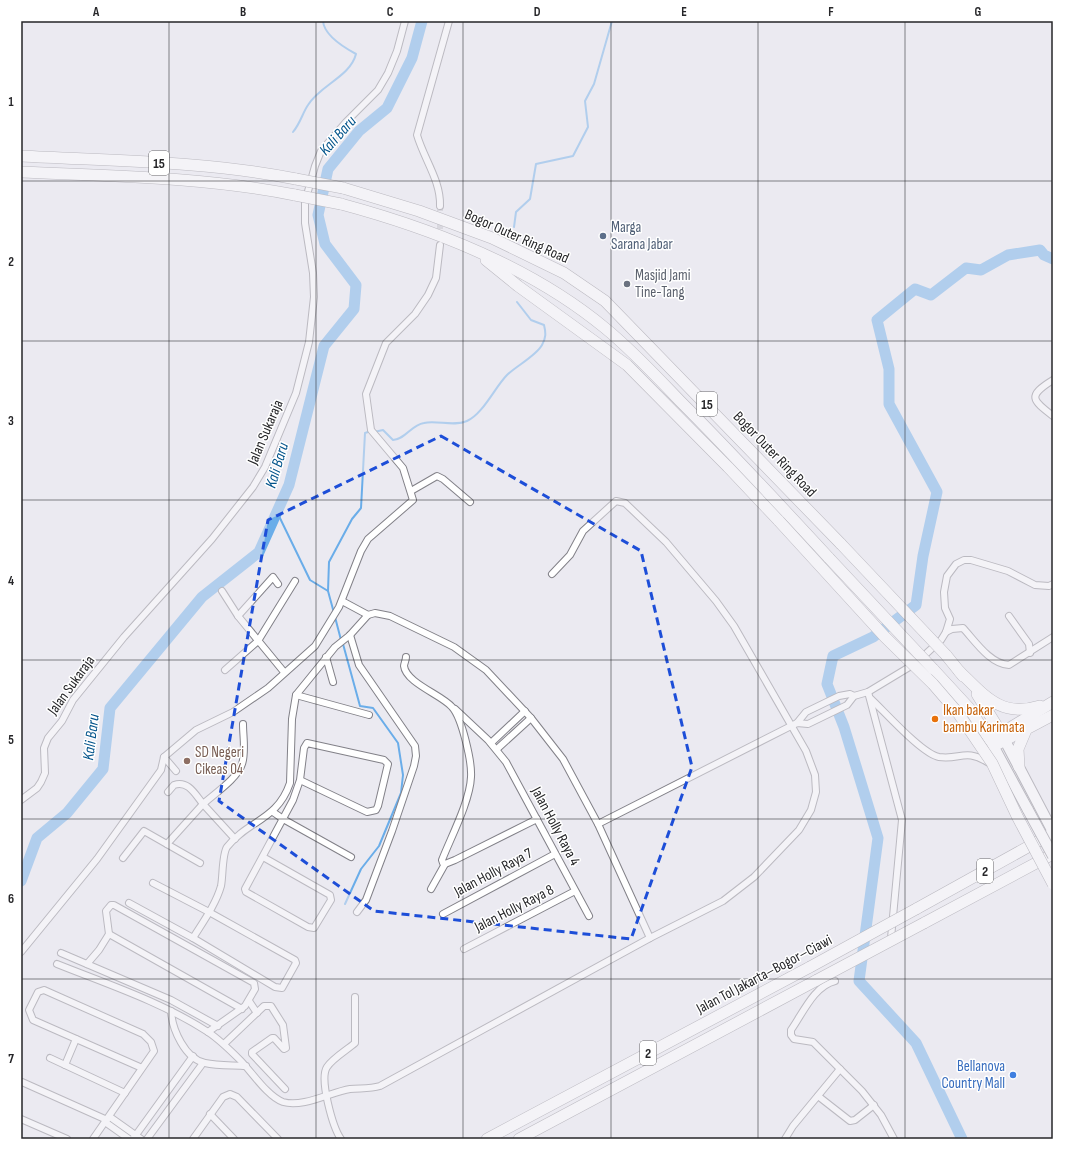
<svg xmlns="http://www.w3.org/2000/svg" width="1074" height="1160" font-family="'Sofia Sans Condensed',sans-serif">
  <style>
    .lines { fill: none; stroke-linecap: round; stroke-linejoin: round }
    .stream { stroke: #6aade9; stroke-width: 2 }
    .river { stroke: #6aade9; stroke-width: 11 }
    .street-tunnel { stroke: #c4c3c9; stroke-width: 6; stroke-dasharray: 6 3; stroke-linecap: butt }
    .street-casing { stroke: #828188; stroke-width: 8 }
    .primary-casing { stroke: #828188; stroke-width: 12 }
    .highway-casing { stroke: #828188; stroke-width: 12 }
    .street { stroke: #fff; stroke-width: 6 }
    .primary { stroke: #fff; stroke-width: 10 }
    .highway { stroke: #fff; stroke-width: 11 }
    .primary-bridge-casing { stroke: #828188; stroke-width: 12; stroke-linecap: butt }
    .highway-bridge-casing { stroke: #828188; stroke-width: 12; stroke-linecap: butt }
    .primary-bridge { stroke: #fff; stroke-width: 10 }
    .highway-bridge { stroke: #fff; stroke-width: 11 }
    .marked { fill: none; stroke: #1d4ed8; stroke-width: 3; stroke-dasharray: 8 5; stroke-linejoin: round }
    .grid { fill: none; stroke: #262629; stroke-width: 1; stroke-opacity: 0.55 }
    .service-dot { fill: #5c6f8a; stroke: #fff; stroke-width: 1.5 }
    .worship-dot { fill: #6b7280; stroke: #fff; stroke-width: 1.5 }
    .food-dot { fill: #e8710a; stroke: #fff; stroke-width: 1.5 }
    .education-dot { fill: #8d6e63; stroke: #fff; stroke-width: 1.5 }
    .shop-dot { fill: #3f7fe0; stroke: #fff; stroke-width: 1.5 }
    .labels { text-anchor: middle; stroke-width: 3; stroke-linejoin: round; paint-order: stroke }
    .shield { fill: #fff; stroke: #676769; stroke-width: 1 }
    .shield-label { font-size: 14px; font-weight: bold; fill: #262629 }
    .service-label { font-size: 15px; fill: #4e5e75; stroke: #fff; text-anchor: start }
    .street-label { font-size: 15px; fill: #262629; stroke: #fff }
    .worship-label { font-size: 15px; fill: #5b616d; stroke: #fff; text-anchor: start }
    .food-label { font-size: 15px; fill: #c56008; stroke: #fff; text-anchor: start }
    .education-label { font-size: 15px; fill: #785e54; stroke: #fff; text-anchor: start }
    .shop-label { font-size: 15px; fill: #366cbe; stroke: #fff; text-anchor: end }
    .water-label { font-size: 16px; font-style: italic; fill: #03548b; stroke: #fff }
    .neatline { fill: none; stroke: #262629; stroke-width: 1.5 }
    .grid-label { font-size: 13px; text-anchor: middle; font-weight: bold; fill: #262629 }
  </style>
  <rect width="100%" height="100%" fill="#ebeaf1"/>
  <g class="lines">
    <g class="stream">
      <path d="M293,132C301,122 302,114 308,105C320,85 350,77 356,54C345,48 324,35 323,21"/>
      <path d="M514,227L516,212L530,199L536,164L573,156L588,127L585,101L594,84L612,21"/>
      <path d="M374,432L383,430L393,440C406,439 411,425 424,423C437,420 454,427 467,421C483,414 495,387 507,375C516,366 536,356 542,345C546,338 546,333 544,325L531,320L517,302"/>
      <path d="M277,512L310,580L328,591L334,613"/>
      <path d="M328,591L329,562L352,519L361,508L365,433L368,432"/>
      <path d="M335,617L341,640"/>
      <path d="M343,644L360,706L373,708L398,743L403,775L401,793L379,846L361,869L345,904"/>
    </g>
    <g class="river">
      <path d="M21,881L37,838L67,813L103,769L110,708L202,597L259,552L289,485L324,346L354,309L356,285L325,244L318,215L328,169L359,131L387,108L412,58L422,21"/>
      <path d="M962,1139L916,1043L859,981L878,838L844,727L827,684L833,656L873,637L916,605L923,556L937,492L889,404V369L877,320L915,289L931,295L966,268L981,270L1008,255L1040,250L1044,255L1053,259"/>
    </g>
    <path class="street-tunnel" d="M440,238V206"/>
    <g class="street-casing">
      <g id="street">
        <path d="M440,206C441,181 424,159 417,135L449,21"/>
        <path d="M1053,380C1027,396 1032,400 1053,416"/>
        <path d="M411,491L437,476L443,479L470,502"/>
        <path d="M222,591L238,616L284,672"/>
        <path d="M342,601L368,615"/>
        <path d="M238,616L273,577L278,584"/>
        <path d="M1009,616L1029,644L1030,653"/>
        <path d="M946,632L952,629L963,628C975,641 990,664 1009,665L1053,637"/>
        <path d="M350,635L359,665L415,746L416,756L414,766L392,831L366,900L357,912"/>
        <path d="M326,657L333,682"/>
        <path d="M406,657C406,660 404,664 404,666C406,683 442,695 452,707C462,718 472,762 471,777C470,801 451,837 442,860L443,863L445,864L455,860L537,819"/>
        <path d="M225,670L258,641L295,581"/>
        <path d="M868,692L902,820L891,938L893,940"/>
        <path d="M296,695L369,715"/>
        <path d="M871,699C885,712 922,754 939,757C961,760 965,748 989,763"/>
        <path d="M455,709L488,740L506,762L589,916"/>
        <path d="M797,723L806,712L839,696L850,694L854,696"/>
        <path d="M491,743L525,711"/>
        <path d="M497,749L531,718"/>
        <path d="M164,757L176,771"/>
        <path d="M168,792L174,785C188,780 195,794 203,804C214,794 238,778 242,764C246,752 243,737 243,724"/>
        <path d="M21,800L37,788L41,782L45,773L44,748L48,738L62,721L73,700L124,637L212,539L253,487L265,467L296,393L309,342L314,297L313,273L305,223V202L315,166L321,151L346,122L378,90L388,73L397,51L405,21"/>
        <path d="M273,812L283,819L351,857"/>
        <path d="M598,824L791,726L797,723L808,724L847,705L854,696L868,692L916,663L941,640L946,632L950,619L945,608L944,592L947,576L956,564L964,560H971L1008,571L1035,585L1049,586L1053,584"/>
        <path d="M167,844L203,804L235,839"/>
        <path d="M263,857L330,895L331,900L314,928L308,927L246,892L245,889L293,800L300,780L367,812L376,810L378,806L388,764L384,760L307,743L304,748L300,780"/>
        <path d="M123,858L144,831L200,863"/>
        <path d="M431,889L445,864"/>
        <path d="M129,903L193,938L275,987L282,988L296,963L295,960L209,912L153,883"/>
        <path d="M443,914L555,854"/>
        <path d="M109,934L242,1009"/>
        <path d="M193,938C203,922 216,904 221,886C223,877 222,854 227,847C248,820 277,821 290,783L292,719L296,695L335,647L350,635L368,615L375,613L390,616L454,647L486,670L531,718L563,759L598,824L650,938"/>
        <path d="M464,949L575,891"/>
        <path d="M21,952L97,859L161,770L164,757L196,730L233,712L268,688L315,646L339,607L361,551L368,539L413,500L403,468L371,430L366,394L386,343L415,314L428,295L436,278L440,245"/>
        <path d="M61,953L171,1000L218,1026"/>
        <path d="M57,964C107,984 162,1002 208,1032C220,1040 230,1050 240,1060C251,1071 268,1097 283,1102C303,1108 331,1092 350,1089C361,1088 370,1089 380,1086L650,938L723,901L754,877L799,830L811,810L816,792L815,775L806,751L734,626L716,601L666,542L625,503L616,501L583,531L570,555L552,574"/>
        <path d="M87,964L99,950L109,934L106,911L111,905H114L254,983L255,989L245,1006L208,1032"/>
        <path d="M835,981C814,986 803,1013 791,1030V1035L794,1039L813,1042L862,1091L881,1115L894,1139"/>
        <path d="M249,1001L257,1013"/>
        <path d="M171,1011C172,1029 185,1059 205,1063C218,1066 233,1065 246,1066"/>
        <path d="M224,1044L264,1006H271L283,1025L286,1048L284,1049L274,1038H272L252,1052V1054L285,1089"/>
        <path d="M50,1058L125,1093"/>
        <path d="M65,1065L76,1039"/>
        <path d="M22,1082L107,1120"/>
        <path d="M818,1096L850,1121L855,1120L874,1105"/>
        <path d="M210,1114L234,1139"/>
        <path d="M110,1117L141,1139"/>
        <path d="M21,1119L67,1139"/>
        <path d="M105,1122L129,1139"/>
        <path d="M93,1139L154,1051L151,1042L143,1034L44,990L38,992L29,1010L33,1020L142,1068"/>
        <path d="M133,1139L193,1056"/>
        <path d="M147,1139L203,1063"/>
        <path d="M193,1139L223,1097L230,1094L237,1097L278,1139"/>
        <path d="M341,1139C333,1128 319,1079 327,1067C333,1058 347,1050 355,1043V997"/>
        <path d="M785,1139L793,1126L840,1069"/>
      </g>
    </g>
    <g class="primary-casing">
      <g id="primary">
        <path d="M1001,733L1053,832"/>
        <path d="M990,740L1028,810"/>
      </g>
    </g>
    <g class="highway-casing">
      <g id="highway">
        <path d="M21,156C113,161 206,161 296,179"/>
        <path d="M21,172C112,176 205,177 295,195"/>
        <path d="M343,188L419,211L492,238L564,273L605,301L841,544"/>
        <path d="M341,204C434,229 530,266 605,328C632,350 656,376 680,401C731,452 780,505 829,558"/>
        <path d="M486,260L518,286L627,365L728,467L779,521"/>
        <path d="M946,655L963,676"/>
        <path d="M933,669L969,708L990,740L1053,702"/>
        <path d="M959,671C985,696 1001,718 1040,706"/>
        <path d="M977,694L1001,733"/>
        <path d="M994,746L1053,715"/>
        <path d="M1019,767L1018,749L1026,730"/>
        <path d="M916,909L1053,833"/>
        <path d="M924,923L1053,854"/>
        <path d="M487,1139L810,967"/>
        <path d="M519,1139L817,980"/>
      </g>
    </g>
    <use href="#street" class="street"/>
    <use href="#primary" class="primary"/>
    <use href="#highway" class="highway"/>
    <g class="primary-bridge-casing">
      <path id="primary-bridge" d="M1028,810L1053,856"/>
    </g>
    <g class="highway-bridge-casing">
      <g id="highway-bridge">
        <path d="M296,179L343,188"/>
        <path d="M295,195L341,204"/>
        <path d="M779,521L885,637L933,684L958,713L992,763L1017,816L1053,884"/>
        <path d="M841,544L946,655"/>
        <path d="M829,558L933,669"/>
        <path d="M810,967L916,909"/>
        <path d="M817,980L924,923"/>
      </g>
    </g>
    <use href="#primary-bridge" class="primary-bridge"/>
    <use href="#highway-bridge" class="highway-bridge"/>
  </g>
  <path d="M0 0H1074V1160H0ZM441,436L641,551L692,767L631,939L374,911L219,801L268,520Z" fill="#ebeaf1" fill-opacity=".55" fill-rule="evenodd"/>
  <path class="marked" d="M441,436L641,551L692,767L631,939L374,911L219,801L268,520Z"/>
  <path class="grid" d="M169,21V1139M316,21V1139M463,21V1139M611,21V1139M758,21V1139M905,21V1139M21,181H1053M21,341H1053M21,500H1053M21,660H1053M21,819H1053M21,979H1053"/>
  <circle class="service-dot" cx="603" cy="236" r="4"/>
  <circle class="worship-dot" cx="627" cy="284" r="4"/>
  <circle class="food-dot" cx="935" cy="719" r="4"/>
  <circle class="education-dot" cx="187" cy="761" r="4"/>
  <circle class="shop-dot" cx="1013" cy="1075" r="4"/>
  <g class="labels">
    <g class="shield">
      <rect x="149" y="151" width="20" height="24" rx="3"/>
      <rect x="697" y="392" width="20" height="24" rx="3"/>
      <rect x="977" y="859" width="16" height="24" rx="3"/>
      <rect x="640" y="1041" width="16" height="24" rx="3"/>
    </g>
    <g class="shield-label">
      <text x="159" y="168">15</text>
      <text x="707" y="409">15</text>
      <text x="985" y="876">2</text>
      <text x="648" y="1058">2</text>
    </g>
    <g class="service-label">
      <text x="611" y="232">Marga<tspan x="611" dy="17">Sarana Jabar</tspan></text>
    </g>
    <g class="street-label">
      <text transform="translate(517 236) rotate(24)" y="5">Bogor Outer Ring Road</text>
      <text transform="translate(265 432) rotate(-67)" y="5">Jalan Sukaraja</text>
      <text transform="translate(775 454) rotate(46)" y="5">Bogor Outer Ring Road</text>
      <text transform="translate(71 685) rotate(-54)" y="5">Jalan Sukaraja</text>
      <text transform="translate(556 826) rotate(62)" y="5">Jalan Holly Raya 4</text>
      <text transform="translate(493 872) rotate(-28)" y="5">Jalan Holly Raya 7</text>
      <text transform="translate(514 908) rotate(-27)" y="5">Jalan Holly Raya 8</text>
      <text transform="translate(764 974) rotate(-28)" y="5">Jalan Tol Jakarta–Bogor–Ciawi</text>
    </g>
    <g class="worship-label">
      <text x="635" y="280">Masjid Jami<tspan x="635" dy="17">Tine-Tang</tspan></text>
    </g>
    <g class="food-label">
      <text x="943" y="715">Ikan bakar<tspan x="943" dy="17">bambu Karimata</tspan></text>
    </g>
    <g class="education-label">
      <text x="195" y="757">SD Negeri<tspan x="195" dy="17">Cikeas 04</tspan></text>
    </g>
    <g class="shop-label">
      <text x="1005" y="1071">Bellanova<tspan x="1005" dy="17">Country Mall</tspan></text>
    </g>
    <g class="water-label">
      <text transform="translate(337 135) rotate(-48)" y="6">Kali Baru</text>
      <text transform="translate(276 465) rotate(-73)" y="6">Kali Baru</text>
      <text transform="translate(90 737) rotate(-83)" y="6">Kali Baru</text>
    </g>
  </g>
  <rect width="1074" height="1160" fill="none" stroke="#ffffff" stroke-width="44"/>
  <rect x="22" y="22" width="1030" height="1116" class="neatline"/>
  <g class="grid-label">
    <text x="96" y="16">A</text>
    <text x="243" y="16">B</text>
    <text x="390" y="16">C</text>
    <text x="537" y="16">D</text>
    <text x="684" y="16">E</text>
    <text x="831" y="16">F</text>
    <text x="978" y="16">G</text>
    <text x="11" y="106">1</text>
    <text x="11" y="266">2</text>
    <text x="11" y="425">3</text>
    <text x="11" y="585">4</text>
    <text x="11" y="744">5</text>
    <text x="11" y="903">6</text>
    <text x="11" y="1063">7</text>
  </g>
</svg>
